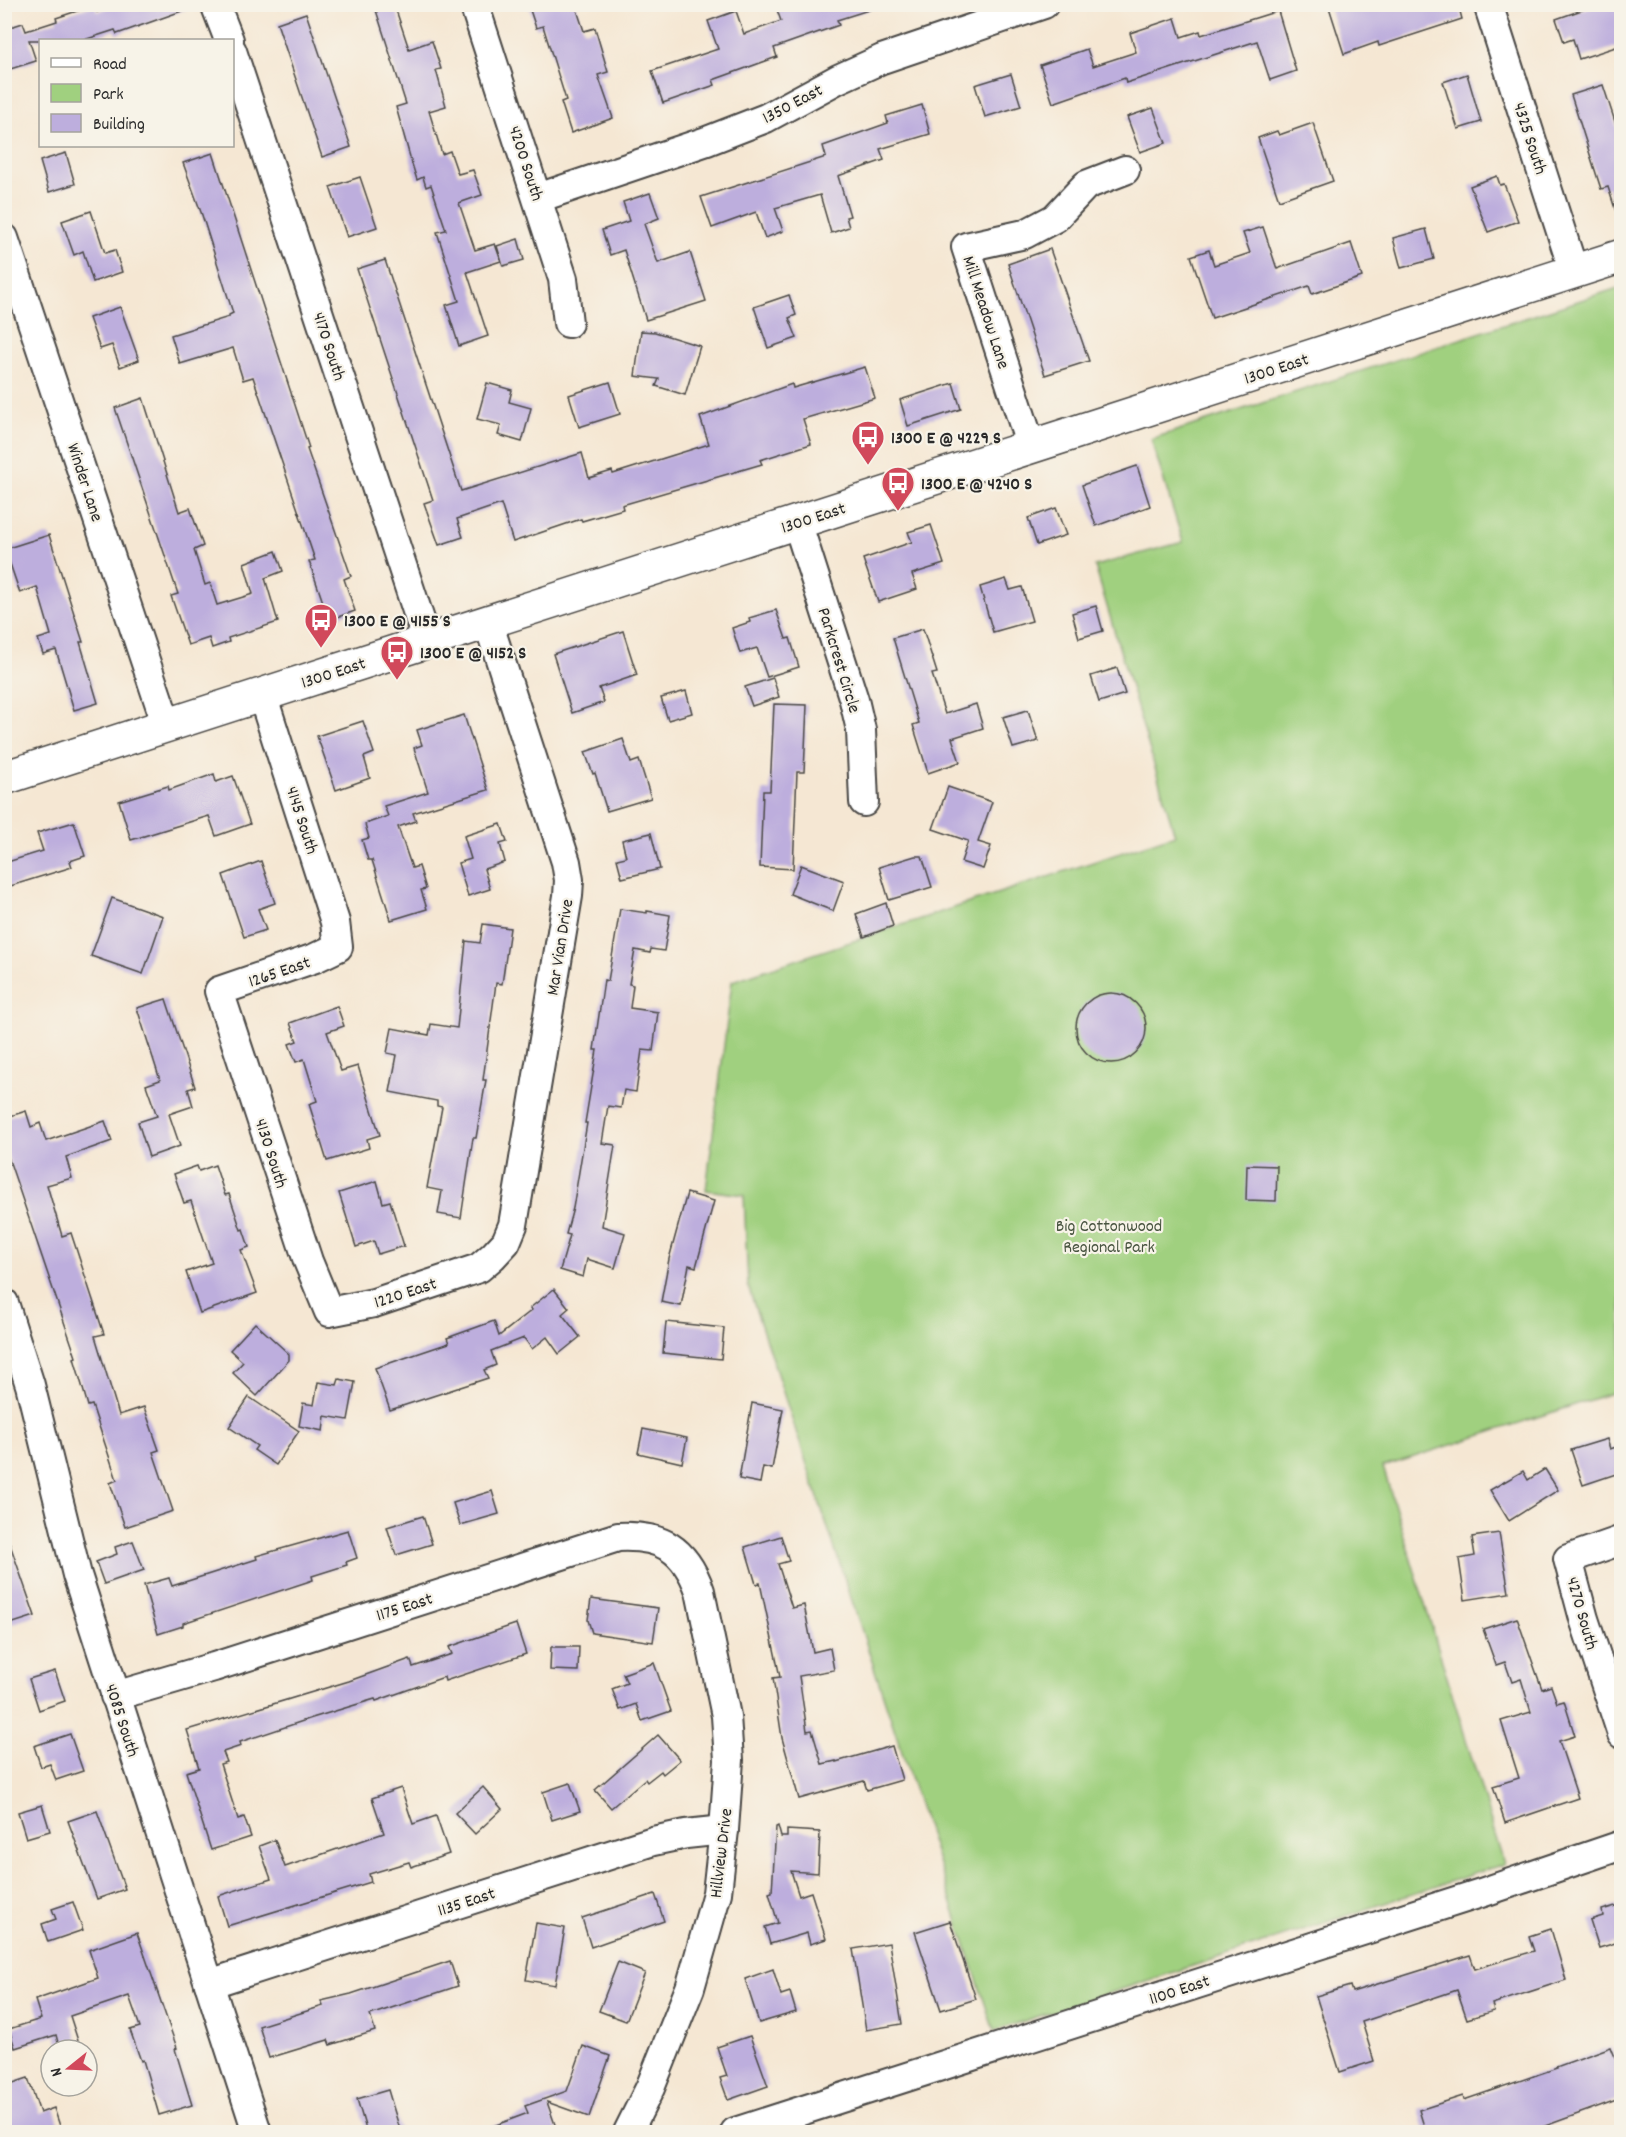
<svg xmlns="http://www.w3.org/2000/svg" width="1626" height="2137" font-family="Dekko,sans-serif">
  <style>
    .green { fill: #a0d07f; stroke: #667e55; stroke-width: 1.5 }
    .building { fill: #bdaedd }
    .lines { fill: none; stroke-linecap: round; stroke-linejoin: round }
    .minor-casing { stroke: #494744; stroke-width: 32 }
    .major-casing { stroke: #494744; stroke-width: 36 }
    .minor { stroke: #fff; stroke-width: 28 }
    .major { stroke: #fff; stroke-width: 33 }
    .labels { text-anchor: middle; stroke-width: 4.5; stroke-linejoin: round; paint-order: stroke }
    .street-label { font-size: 18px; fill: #2b2b2b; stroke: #f7f3e8 }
    .poi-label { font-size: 18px; font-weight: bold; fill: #2b2b2b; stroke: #f7f3e8; text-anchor: start }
    .park-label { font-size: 18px; fill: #485440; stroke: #f7f3e8 }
  </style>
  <rect width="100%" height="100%" fill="#f7f3e8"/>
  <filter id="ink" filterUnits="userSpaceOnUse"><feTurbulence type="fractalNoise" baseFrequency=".0167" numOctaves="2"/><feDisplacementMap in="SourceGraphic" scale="12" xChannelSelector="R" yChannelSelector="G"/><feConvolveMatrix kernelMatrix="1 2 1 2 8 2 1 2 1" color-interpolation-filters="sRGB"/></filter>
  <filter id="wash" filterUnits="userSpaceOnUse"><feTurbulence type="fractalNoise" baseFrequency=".008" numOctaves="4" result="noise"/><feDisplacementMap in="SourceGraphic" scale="24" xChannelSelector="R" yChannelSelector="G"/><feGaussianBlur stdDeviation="1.35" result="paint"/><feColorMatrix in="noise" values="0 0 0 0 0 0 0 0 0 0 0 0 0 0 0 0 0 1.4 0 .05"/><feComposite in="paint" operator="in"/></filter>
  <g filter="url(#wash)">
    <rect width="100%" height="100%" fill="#f5e7d3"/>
    <path class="green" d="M1621,287V1390L1383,1467L1504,1864L994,2031L748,1286L744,1195L706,1190L732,981L1175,835L1095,566L1183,542L1151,439Z"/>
    <g id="blocks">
      <g class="building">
        <path d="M117,4H192L193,7L117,34L115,30L84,40H29L36,61L4,71V29L23,23L26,31L57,21L56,18L95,5L97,12Z"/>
        <path d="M374,4H394L409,49L432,41L441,69L436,70L446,106L429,111L442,154L450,151L458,174L473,170L482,195L459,203L475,250L495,244L501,261L467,272L488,336L459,346L446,305L459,301L437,232L446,230L431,185L426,187L423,177L417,180L412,164L396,107L406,104Z"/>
        <path d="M528,4H575L584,31L595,28L608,72L598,75L613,118L571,133L561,102L566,100L543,26L536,28Z"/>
        <path d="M793,4H875V8L837,20L839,25L774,48L777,57L713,80L715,85L663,103L652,71L718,49L708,21L736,11L744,34L781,21L777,10Z"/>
        <path d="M1328,4H1458L1462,19L1379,46L1378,42L1344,54Z"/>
        <path d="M1599,4H1622V45L1579,59L1573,39L1564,42L1556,19Z"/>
        <path d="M1278,11L1296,71L1270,80L1257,41L1126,83L1125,78L1053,103L1040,65L1087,49L1093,66L1136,52L1130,33L1175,18L1181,37L1200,31L1201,35Z"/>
        <path d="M306,13L351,147L322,157L277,23Z"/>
        <path d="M1011,74L1021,106L985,117L975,85Z"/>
        <path d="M1467,74L1481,122L1458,129L1443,82Z"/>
        <path d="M1603,85L1622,143V217L1618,218L1608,187L1601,189L1571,95Z"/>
        <path d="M922,105L930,134L880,149L884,160L838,176L850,216L846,217L849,227L831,233L820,195L775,208L783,231L765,238L756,212L712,228L701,197L826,157L823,146L888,123L886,116Z"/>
        <path d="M1153,108L1166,143L1140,152L1127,117Z"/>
        <path d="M1313,123L1333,181L1279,200L1258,138L1277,131L1279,135Z"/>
        <path d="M66,153L75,184L49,192L40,161Z"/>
        <path d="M213,153L309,448L307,449L351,576L344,579L355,611L329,620L309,561L315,560L253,377L243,380L233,348L180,364L171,335L229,317V315L233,313L202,215L183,163Z"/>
        <path d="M1497,176L1500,185L1504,184L1518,221L1488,232L1470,186Z"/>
        <path d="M360,177L377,227L347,237L330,187Z"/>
        <path d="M650,193L659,218L644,224L658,263L690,252L706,301L646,320L624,250L610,255L602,230L629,221L623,202Z"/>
        <path d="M91,211L105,253L115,250L122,272L93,282L83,251L74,255L62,221Z"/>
        <path d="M1263,227L1277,269L1351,243L1362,277L1312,294L1309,286L1212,318L1191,256L1209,250L1214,265L1250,253L1243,233Z"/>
        <path d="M1426,229L1434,259L1401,268L1393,238Z"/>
        <path d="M518,239L524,260L503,266L497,246Z"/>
        <path d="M1050,249L1089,361L1045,375L1008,264Z"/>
        <path d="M385,260L461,491L582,453L589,478L612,471L613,474L709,444L700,417L792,384L793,388L865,367L875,398L803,419L811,444L760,460L762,464L622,505L623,509L582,521L581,519L513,542L501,504L457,519L463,537L439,545L424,503L433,500L357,269Z"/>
        <path d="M789,295L796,315L789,318L797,338L768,348L754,307Z"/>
        <path d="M120,307L139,360L120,367L112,345L100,349L89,318Z"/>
        <path d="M641,331L655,332L700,346L685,395L656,386L659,379L635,376Z"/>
        <path d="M610,382L620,414L579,427L569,395Z"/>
        <path d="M487,383L512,390L509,402L531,408L522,442L498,435L501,425L477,419Z"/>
        <path d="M953,383L961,409L908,426L900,400Z"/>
        <path d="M143,398L179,512L190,508L203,546L194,550L205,585L210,583L217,605L253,594L244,563L276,551L283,571L265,578L278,622L228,638L229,642L212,648L209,638L188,645L171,596L178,594L115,408Z"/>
        <path d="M1137,466L1150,506L1096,526L1082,485Z"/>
        <path d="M1056,508L1066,535L1037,545L1028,518Z"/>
        <path d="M931,525L944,564L912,574L917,589L878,602L863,559L912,542L908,532Z"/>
        <path d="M49,535L83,642H80L98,703L74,710L56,650L43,654L38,639L51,635L37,587L20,593L5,549Z"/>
        <path d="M1006,579L1010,590L1022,587L1032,621L993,632L980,587Z"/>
        <path d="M1096,606L1103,631L1079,638L1072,613Z"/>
        <path d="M776,610L786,639L790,638L799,667L767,677L757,648L740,653L732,628L750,622L749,618Z"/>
        <path d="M923,629L937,673L932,674L945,714L976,704L983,728L952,738L960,762L928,773L913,725L919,723L893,638Z"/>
        <path d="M623,631L637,675L599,688L604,702L572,713L553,654Z"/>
        <path d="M1117,668L1125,694L1099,702L1091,676Z"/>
        <path d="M773,678L779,697L752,706L745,687Z"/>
        <path d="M686,691L692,713L668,720L661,698Z"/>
        <path d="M774,704L807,705L804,772H797L793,869L760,867L763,791H770Z"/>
        <path d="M1028,710L1038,741L1013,748L1003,717Z"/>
        <path d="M464,715L488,790L413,813L416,821L398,827L412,868L419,866L426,889L421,890L427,909L391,920L372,860H368L362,840L369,838L365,824L388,816L384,806L428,792L414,748L422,745L417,730Z"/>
        <path d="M363,721L374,753L364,757L370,778L336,790L317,736Z"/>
        <path d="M623,739L631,763L639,760L651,798L607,811L595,773L593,774L585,752Z"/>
        <path d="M214,774L216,782L233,776L250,824L216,836L209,816L131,840L119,801L168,786L169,790Z"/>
        <path d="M948,787L992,802L978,842L991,846L983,869L961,862L968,841L933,829Z"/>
        <path d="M74,822L85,856L70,861L72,867L4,888V863L43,851L37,833Z"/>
        <path d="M501,824L507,842L500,844L505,862L484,869L490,889L468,896L458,863L471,859L464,836Z"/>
        <path d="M651,833L660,869L622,878L617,859L626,857L622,840Z"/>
        <path d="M915,856H922L932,887L889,900L879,867Z"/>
        <path d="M261,861L275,903L258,909L266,930L244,937L223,875Z"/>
        <path d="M801,865L844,881L833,911L790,894Z"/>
        <path d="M112,898L163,916L143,974L91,956Z"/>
        <path d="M886,903L893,926L864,937L856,914Z"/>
        <path d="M620,909L647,913V911L670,915L664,951L651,949L650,953L635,950L629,984L633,985L630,1008L658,1012L653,1051L642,1050L636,1092L624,1090L621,1108L608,1106L602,1143L615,1145L602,1226L625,1233L615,1268L587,1259L583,1277L560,1270L570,1235L566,1234L573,1208L587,1123H585L597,1050H594L604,980L608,981Z"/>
        <path d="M483,924L510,928L502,984L496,983L483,1080H486L476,1138H473L461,1218L438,1214L442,1191L427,1188L442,1107L437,1106V1101L390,1092L397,1055L387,1053L392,1028L429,1035L431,1024L457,1028L466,941L480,943Z"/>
        <circle cx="1111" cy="1028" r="35"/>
        <path d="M166,999L195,1087L188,1089L193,1106L169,1114L180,1146L149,1157L138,1122L157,1116L146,1085L160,1080L137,1008Z"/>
        <path d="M337,1006L344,1026L327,1032L341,1071L358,1066L380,1135L367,1139L369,1148L327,1161L309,1104L317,1101L304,1059L296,1062L289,1044L297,1041L290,1023Z"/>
        <path d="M26,1111L31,1127L40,1123L46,1141L105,1121L112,1141L66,1157L72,1178L47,1185L62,1236L71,1233L104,1334L95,1336L119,1415L144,1407L159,1450L153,1452L173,1511L125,1527L110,1483L117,1480L92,1405L88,1406L74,1358L76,1357L4,1145V1118Z"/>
        <path d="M215,1165L225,1195L229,1194L241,1230L243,1229L249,1247L241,1250L257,1293L200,1313L186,1272L212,1263L191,1201L184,1203L174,1174L197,1166L199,1171Z"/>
        <path d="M1247,1165L1277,1166L1276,1201L1246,1200Z"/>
        <path d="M377,1181L383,1203L390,1201L404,1246L378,1254L374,1241L356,1247L339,1193Z"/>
        <path d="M687,1193L714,1201L696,1267L689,1265L681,1306L661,1302L669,1259Z"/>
        <path d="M554,1289L569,1308L562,1314L580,1337L559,1354L547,1337L532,1349L524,1338L491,1351L496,1365L484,1370L488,1378L390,1410L375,1368L449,1343L447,1338L494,1321L499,1336L532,1310L530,1308Z"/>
        <path d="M666,1322L724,1328L721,1359L663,1353Z"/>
        <path d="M255,1323L289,1354V1360L257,1396L233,1373L243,1362L230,1350Z"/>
        <path d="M339,1379L355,1382L348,1420L325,1416L323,1431L299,1426L303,1403L314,1405L318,1382L337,1385Z"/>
        <path d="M249,1397L299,1431L276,1465L254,1450L257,1446L229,1427Z"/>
        <path d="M752,1403L783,1409L772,1469L763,1467L760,1483L739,1479Z"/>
        <path d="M643,1429L687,1438L682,1463L638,1453Z"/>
        <path d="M1607,1439L1610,1449L1622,1445V1472L1583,1485L1571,1450Z"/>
        <path d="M1545,1469L1558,1490L1509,1521L1490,1490L1523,1471L1528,1480Z"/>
        <path d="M492,1491L499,1514L460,1525L453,1503Z"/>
        <path d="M423,1516L432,1544L396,1555L387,1527Z"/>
        <path d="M348,1530L357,1558L346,1562L347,1565L312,1576L313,1580L183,1623V1626L158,1634L144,1585L169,1578L172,1586L257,1559L256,1556Z"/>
        <path d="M1499,1533L1509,1593L1465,1600L1459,1559L1475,1556L1472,1537Z"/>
        <path d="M7,1536L35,1616L4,1626V1537Z"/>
        <path d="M781,1536L789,1561L778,1564L792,1608L804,1605L813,1652L830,1648L834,1670L799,1676L807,1731L812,1730L822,1764L836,1761V1762L892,1746L902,1780L867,1790L864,1781L799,1799L782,1738L773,1678L780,1677L760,1583L756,1584L745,1547Z"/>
        <path d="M133,1541L144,1570L104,1584L96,1562L117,1554L115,1547Z"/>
        <path d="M591,1599L658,1608L653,1642L592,1633L588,1620Z"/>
        <path d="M1517,1618L1542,1689L1551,1686L1557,1703L1564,1701L1575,1736L1559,1741L1578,1798L1505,1823L1493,1786L1519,1778L1501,1721L1531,1712L1521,1679L1512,1682L1505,1662L1496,1665L1483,1629Z"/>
        <path d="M516,1624L526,1654L445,1681L444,1677L376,1701L375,1699L312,1718L240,1742L241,1746L223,1752L227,1762L220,1764L238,1819L244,1817L251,1837L211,1850L186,1772L199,1768L187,1730L349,1681L410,1659L413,1667L452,1654L449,1647Z"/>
        <path d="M551,1647H579L578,1671L550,1670Z"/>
        <path d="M654,1663L671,1711L642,1721L636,1704L620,1710L612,1689L627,1683L623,1674Z"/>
        <path d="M55,1671L65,1701L39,1710L29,1679Z"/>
        <path d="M70,1734L83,1771L56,1780L50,1764L41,1767L34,1746Z"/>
        <path d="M658,1735L680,1760L663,1774L661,1771L647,1782L645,1779L611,1808L595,1790Z"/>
        <path d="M570,1783L580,1811L552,1820L543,1792Z"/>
        <path d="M483,1787L502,1809L475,1834L455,1813Z"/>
        <path d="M401,1788L413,1824L436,1816L449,1854L411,1867L409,1862L369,1874L371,1882L227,1926L218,1896L271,1879L259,1846L275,1840L285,1867L384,1833L372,1798Z"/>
        <path d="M42,1805L50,1831L26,1838L18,1812Z"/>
        <path d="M97,1811L125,1889L97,1899L68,1821Z"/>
        <path d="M778,1826L781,1837H787V1830L820,1832L818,1873L791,1871L799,1896L811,1892L826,1939L810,1944L807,1933L770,1944L765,1927L778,1923L769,1893L772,1892L776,1827Z"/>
        <path d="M655,1894L664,1921L591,1947L582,1918Z"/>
        <path d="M73,1902L83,1930L48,1942L42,1924L56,1919L52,1909Z"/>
        <path d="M1622,1904V1941L1599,1948L1590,1920L1603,1916L1602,1910Z"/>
        <path d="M950,1921L976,1999L941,2010L915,1932Z"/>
        <path d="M536,1923L565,1928L555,1985L526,1980Z"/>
        <path d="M1551,1929L1566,1980L1492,2004L1494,2011L1467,2019L1457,1990L1362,2022L1374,2061L1340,2072L1316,1996L1350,1986L1352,1992L1470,1955L1475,1969L1534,1951L1529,1936Z"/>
        <path d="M137,1933L177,2048L175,2049L192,2105L159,2115L143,2060L141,2061L130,2030L140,2027L129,1996L70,2016L81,2050H60L56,2035L15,2048L9,2029L41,2019L35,2000L98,1978L89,1950Z"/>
        <path d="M889,1943L902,2024L866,2030L853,1949Z"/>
        <path d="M450,1961L458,1986L370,2015L375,2031L330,2045L328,2040L269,2058L259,2026L323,2006L321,2001L351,1994Z"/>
        <path d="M618,1962L645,1973L626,2021L599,2011Z"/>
        <path d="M773,1969L781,1995L790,1992L796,2012L759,2023L745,1979Z"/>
        <path d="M750,2036L768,2086L728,2100L720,2078L727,2076L717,2047Z"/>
        <path d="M583,2046L610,2056L589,2117L547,2102L558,2133H480V2131L528,2113L525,2106L567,2091Z"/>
        <path d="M1611,2047L1622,2075V2098L1526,2133H1426L1419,2110L1463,2096L1464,2100L1557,2068L1556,2067Z"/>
        <path d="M28,2078L40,2113L54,2108L61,2129L51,2133H4V2086Z"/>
        <path d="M388,2090L401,2133H367L357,2099Z"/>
      </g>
    </g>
  </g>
  <g filter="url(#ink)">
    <use href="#blocks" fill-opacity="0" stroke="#494744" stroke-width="1.5"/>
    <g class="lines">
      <g class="minor-casing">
        <g id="minor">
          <path d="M215,4L229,40"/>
          <path d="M474,4L563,279L568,323"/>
          <path d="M1488,4L1574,272"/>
          <path d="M232,51L427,641"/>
          <path d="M538,198L707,141L766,118L838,79L882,59L1044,4"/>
          <path d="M4,238L167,726"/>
          <path d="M1031,447L966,247L1025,234L1055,218L1086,185L1125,170"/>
          <path d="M797,522L854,700L861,730L864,802"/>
          <path d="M262,694L335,922L338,947L315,958L219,991L308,1261L329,1312L374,1303L479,1268L493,1256L506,1242L513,1225L568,896L569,880L566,862L488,622"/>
          <path d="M4,1303L30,1385L77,1575L257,2132"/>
          <path d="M1622,1540L1568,1559L1584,1619L1622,1734"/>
          <path d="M115,1696L214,1667L618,1537C661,1535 685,1548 700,1591L726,1716L729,1760L724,1830L717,1893L690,1988L650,2088L628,2132"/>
          <path d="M209,1984L653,1841L686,1834L724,1830"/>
          <path d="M735,2132L1484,1892L1622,1845"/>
        </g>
      </g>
      <g class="major-casing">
        <path id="major" d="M4,778L1622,256"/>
      </g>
      <use href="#minor" class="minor"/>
      <use href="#major" class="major"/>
    </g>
  </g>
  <defs>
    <g id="bus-pin" transform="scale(1.725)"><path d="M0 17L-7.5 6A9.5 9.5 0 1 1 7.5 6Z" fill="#d1495b" stroke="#f7f3e8"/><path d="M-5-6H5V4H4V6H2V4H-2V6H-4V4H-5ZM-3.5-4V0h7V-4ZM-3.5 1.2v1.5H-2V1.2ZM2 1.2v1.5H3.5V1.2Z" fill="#fff"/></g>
  </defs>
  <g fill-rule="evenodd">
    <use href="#bus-pin" x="868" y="437"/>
    <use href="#bus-pin" x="898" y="483"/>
    <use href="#bus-pin" x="321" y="620"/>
    <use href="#bus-pin" x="397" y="652"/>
  </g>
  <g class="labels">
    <g class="street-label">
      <text transform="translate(792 103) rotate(-28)" y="6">1350 East</text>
      <text transform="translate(1531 138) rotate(72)" y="6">4325 South</text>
      <text transform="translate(527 163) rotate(72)" y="6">4200 South</text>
      <text transform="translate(987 312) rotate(72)" y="6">Mill Meadow Lane</text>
      <text transform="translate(330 346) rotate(72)" y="6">4170 South</text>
      <text transform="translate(1276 368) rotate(-18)" y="6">1300 East</text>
      <text transform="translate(86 482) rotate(72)" y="6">Winder Lane</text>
      <text transform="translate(813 517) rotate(-18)" y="6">1300 East</text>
      <text transform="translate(840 660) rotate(73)" y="6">Parkcrest Circle</text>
      <text transform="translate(333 672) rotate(-18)" y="6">1300 East</text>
      <text transform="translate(303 820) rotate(72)" y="6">4145 South</text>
      <text transform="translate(559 947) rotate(-81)" y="6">Mar Vian Drive</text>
      <text transform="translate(279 971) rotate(-19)" y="6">1265 East</text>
      <text transform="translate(272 1153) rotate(72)" y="6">4130 South</text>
      <text transform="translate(405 1292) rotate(-18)" y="6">1220 East</text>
      <text transform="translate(404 1606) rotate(-18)" y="6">1175 East</text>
      <text transform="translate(1583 1613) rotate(74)" y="6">4270 South</text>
      <text transform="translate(123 1720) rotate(72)" y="6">4085 South</text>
      <text transform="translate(720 1853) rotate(-83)" y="6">Hillview Drive</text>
      <text transform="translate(466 1901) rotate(-18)" y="6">1135 East</text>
      <text transform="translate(1179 1989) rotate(-18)" y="6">1100 East</text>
    </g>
    <g class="poi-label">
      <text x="891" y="443">1300 E @ 4229 S</text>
      <text x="921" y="489">1300 E @ 4240 S</text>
      <text x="344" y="626">1300 E @ 4155 S</text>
      <text x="420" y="658">1300 E @ 4152 S</text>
    </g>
    <g class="park-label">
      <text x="1109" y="1231">Big Cottonwood<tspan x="1109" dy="21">Regional Park</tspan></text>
    </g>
  </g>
  <rect width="1626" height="2137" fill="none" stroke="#f7f3e8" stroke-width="24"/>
  <rect x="39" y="39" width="195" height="108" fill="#f7f3e8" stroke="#a5a39c" stroke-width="1.5"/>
  <rect x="51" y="58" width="30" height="9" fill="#ffffff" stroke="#a5a39c" stroke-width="1.5"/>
  <text x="93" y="69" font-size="18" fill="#2b2b2b">Road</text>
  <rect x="51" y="84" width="30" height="18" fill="#a0d07f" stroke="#a5a39c" stroke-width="1.5"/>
  <text x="93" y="99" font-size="18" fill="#2b2b2b">Park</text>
  <rect x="51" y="114" width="30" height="18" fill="#bdaedd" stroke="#a5a39c" stroke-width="1.5"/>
  <text x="93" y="129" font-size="18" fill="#2b2b2b">Building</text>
  <g transform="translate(69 2068) rotate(252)"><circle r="28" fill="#f7f3e8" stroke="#a5a39c" stroke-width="1.5"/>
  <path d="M0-4.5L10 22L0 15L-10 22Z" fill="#d1495b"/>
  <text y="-9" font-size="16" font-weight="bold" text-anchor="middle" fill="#2b2b2b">N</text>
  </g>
</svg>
